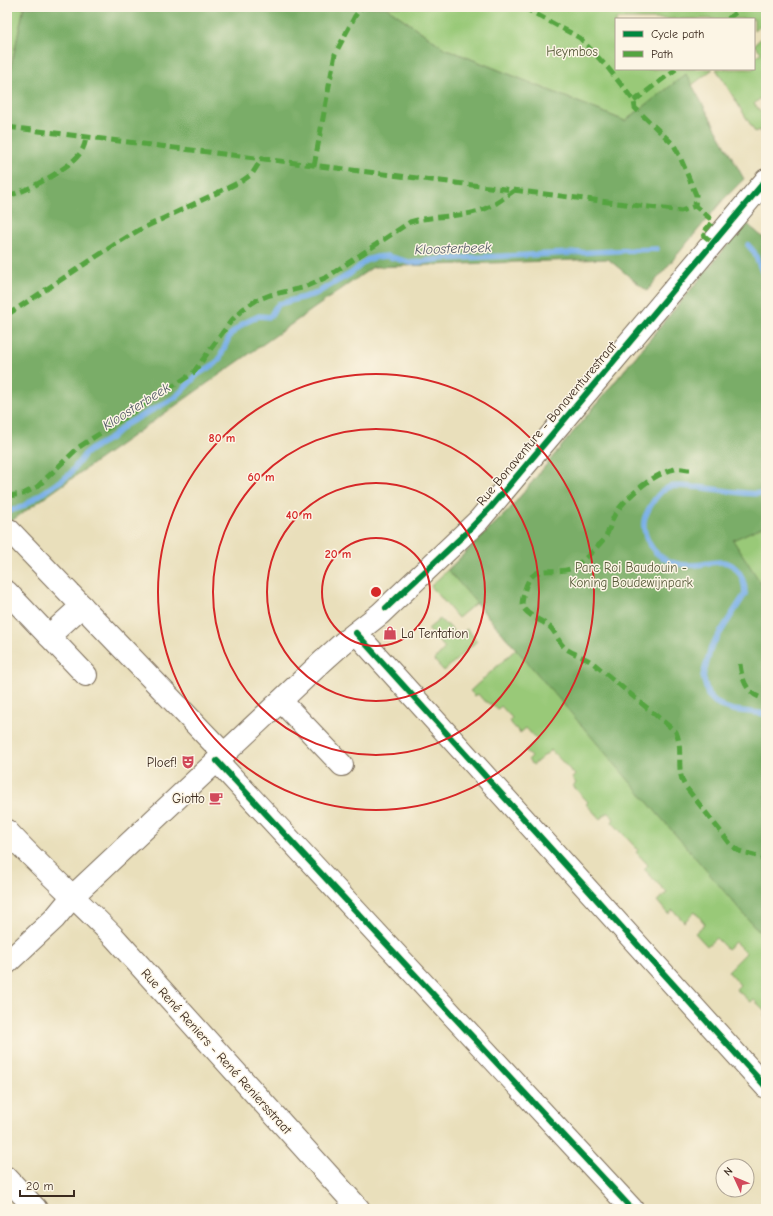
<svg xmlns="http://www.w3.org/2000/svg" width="773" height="1216" font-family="'Comic Neue',sans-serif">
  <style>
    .green { fill: #99c978; stroke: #6a7a4b }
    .forest { fill: #7aad68; stroke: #5a6c43 }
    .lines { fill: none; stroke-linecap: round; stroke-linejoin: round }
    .stream { stroke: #7ab0e8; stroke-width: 5.5 }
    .minor-casing { stroke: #786955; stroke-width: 24 }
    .minor { stroke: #fff; stroke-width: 22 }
    .quiet { stroke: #54a441; stroke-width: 5; stroke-dasharray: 10 5; stroke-linecap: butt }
    .cycleway-casing { stroke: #fcf5e5; stroke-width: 8 }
    .cycleway { stroke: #00873e; stroke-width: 6 }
    .ring { fill: none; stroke: #d62828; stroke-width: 2 }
    .labels { text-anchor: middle; stroke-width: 3; stroke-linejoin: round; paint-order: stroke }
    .park-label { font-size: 13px; fill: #575a39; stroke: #fcf5e5 }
    .street-label { font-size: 13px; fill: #3b2a1e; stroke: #fcf5e5 }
    .poi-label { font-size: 13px; fill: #3b2a1e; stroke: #fcf5e5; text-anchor: end }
    .water-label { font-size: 14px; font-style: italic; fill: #515965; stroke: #fcf5e5 }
    .centre { fill: #d62828; stroke: #fcf5e5; stroke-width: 2 }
    .ring-label { font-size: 12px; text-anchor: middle; font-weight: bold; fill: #d62828; stroke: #fcf5e5; stroke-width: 3; stroke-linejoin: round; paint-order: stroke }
  </style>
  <rect width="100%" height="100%" fill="#fcf5e5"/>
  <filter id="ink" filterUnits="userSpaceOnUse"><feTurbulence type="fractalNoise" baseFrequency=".025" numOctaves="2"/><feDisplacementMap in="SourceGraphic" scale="8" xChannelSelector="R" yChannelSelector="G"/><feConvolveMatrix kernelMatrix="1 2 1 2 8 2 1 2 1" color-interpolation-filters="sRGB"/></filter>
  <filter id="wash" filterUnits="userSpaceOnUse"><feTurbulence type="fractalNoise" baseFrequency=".012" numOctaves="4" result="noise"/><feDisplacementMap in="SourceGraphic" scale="16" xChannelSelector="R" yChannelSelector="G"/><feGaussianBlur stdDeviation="0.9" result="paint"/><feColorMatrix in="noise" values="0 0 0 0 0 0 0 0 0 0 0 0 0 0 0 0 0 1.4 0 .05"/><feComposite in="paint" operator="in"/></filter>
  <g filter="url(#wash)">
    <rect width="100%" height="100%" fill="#e9dfbb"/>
    <g class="green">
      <path d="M7,7H24L7,86Z"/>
      <path d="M386,7H766V20L754,31V19H616V69H713L692,85L686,75L625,121L444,48Z"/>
      <path d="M766,34V99L763,96L754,104L763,114L761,117L766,122V137L764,139L759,130L755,132L716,69H754V58H755L761,52L754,45Z"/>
      <path d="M746,223L766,240V1018L764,1015L766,1012L754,1000L750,1002L736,989L740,985L728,971L746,953L735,942L727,949L716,938L707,946L695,933L705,924L695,912L684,922L673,910L668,914L657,901L667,893L644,869L648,865L636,852L638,850L612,822L614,819L608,812L600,819L586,804L588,802L573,786L576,783L572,778L575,775L551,750L533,765L528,760L531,757L525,751L537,740L526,728L520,733L509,721L512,718L501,706L498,709L483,700L478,694L475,696L470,691L516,649L476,603L458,618L431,586L509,510Z"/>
      <path d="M440,619L446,625L447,624L458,636L467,629L477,641L444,671L434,660L445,648L428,629Z"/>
    </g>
    <g class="forest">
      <path d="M24,7H386L444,48L625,121L686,74L744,179L723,200L647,291L608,259L373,267L7,524V86Z"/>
      <path d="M746,223L766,240V525L733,540L766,591V940L448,570L509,510Z"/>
    </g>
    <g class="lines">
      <g class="stream">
        <path d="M748,245L754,252L766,281"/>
        <path d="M766,493C742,496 718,488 693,487C686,486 677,485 669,487C658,491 649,507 645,517C642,526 645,535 649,543C657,559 676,566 693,565C703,565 713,561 723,562C739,564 745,581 745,594L711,647L703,676L708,695L715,702L724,707L733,710L766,714"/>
        <path d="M7,512L22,507L69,475L85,454L93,448L111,438L125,425L176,397L197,375L213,365L219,360L230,335L244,323L259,316L270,317L275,308L279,304L315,294L350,274L367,260L377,257L387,256L412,263L441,259L657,249"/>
      </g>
    </g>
  </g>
  <g filter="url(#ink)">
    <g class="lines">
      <g class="minor-casing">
        <g id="minor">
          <path d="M9,530L224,754"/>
          <path d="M7,592L86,675"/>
          <path d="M356,633L766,1087"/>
          <path d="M49,636L82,606"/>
          <path d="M281,701L342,765"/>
          <path d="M217,761L632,1209"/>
          <path d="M7,831C41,868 79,901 114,937L359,1209"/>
          <path d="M7,963L54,919L73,896L323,661L343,643L380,614L479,520L766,180"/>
          <path d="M7,1178L36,1209"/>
        </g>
      </g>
      <use href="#minor" class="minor"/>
      <g class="quiet">
        <path d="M523,7L580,38L608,68L634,101L635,108L674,145L680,157L696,195L695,206"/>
        <path d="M728,19L742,7"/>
        <path d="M634,101L676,69"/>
        <path d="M7,127L681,211L695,206L713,221L702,234L712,242"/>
        <path d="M314,166L335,54L355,16L362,7"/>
        <path d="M7,196C26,192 64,171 77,157C82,152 85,145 86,138"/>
        <path d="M7,315L114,245L139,230L242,181L252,174L261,160"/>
        <path d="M690,470C686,470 680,468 675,469C654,473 627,496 615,514C611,521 610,529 606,536C601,544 579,566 570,569C551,575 533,562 525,589C524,594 522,600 522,604C524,615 542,620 550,627C557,634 559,645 568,650C576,655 584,657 593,663L676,732C684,750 675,770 685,786L732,846L739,851L754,855L766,861"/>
        <path d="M7,496L23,494L37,487L79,447L193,373L231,321L243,309L257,300L270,295L302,288L327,277L410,222C435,214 465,219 489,207C498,203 506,196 515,190"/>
        <path d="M740,664C742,681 748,696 766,699"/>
      </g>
      <g class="cycleway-casing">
        <g id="cycleway">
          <path d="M386,608L465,534L491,507L766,180"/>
          <path d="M356,633L766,1087"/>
          <path d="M217,761L632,1209"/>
        </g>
      </g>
      <use href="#cycleway" class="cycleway"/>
    </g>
  </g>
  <g class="ring">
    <circle cx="376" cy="592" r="54"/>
    <circle cx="376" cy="592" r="109"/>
    <circle cx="376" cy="592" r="163"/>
    <circle cx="376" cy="592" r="218"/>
  </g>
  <defs>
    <g id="shop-bare" transform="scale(1.08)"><path d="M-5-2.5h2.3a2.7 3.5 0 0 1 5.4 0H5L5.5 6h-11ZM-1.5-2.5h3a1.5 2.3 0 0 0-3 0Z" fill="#d1495b" stroke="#fcf5e5" stroke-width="2.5" paint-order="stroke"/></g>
    <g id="theatre-bare" transform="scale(1.08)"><path d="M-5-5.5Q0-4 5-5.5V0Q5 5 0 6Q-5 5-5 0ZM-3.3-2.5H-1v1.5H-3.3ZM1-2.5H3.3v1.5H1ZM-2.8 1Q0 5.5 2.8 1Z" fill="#d1495b" stroke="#fcf5e5" stroke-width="2.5" paint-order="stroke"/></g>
    <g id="cafe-bare" transform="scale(1.08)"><path d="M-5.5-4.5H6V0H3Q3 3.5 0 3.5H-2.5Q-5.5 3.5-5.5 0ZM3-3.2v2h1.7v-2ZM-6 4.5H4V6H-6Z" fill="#d1495b" stroke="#fcf5e5" stroke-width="2.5" paint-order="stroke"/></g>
  </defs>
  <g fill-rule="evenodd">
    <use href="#shop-bare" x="390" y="633"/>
    <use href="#theatre-bare" x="188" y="762"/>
    <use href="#cafe-bare" x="216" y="798"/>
  </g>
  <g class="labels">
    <g class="park-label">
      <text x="572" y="56">Heymbos</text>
      <text x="631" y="572">Parc Roi Baudouin -<tspan x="631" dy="15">Koning Boudewijnpark</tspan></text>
    </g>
    <g class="street-label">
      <text transform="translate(546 423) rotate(-50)" y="5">Rue Bonaventure - Bonaventurestraat</text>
      <text transform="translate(217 1051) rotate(48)" y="5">Rue René Reniers - René Reniersstraat</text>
    </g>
    <g class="poi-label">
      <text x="401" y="638" text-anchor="start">La Tentation</text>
      <text x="177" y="767">Ploef!</text>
      <text x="205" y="803">Giotto</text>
    </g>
    <g class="water-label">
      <text transform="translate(453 248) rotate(-2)" y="5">Kloosterbeek</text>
      <text transform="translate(136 406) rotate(-32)" y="5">Kloosterbeek</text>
    </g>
  </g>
  <circle cx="376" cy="592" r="6" class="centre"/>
  <g class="ring-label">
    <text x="222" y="442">80 m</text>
    <text x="261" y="481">60 m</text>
    <text x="299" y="519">40 m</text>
    <text x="338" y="558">20 m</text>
  </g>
  <rect width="773" height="1216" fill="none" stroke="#fcf5e5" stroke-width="24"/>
  <rect x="615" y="18" width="140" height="52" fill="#fcf5e5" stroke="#afa495"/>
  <rect x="623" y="31" width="20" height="6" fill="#00873e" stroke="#afa495"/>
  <text x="651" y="38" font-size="12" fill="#3b2a1e">Cycle path</text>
  <rect x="623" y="51" width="20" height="6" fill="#54a441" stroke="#afa495"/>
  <text x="651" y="58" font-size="12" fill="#3b2a1e">Path</text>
  <g transform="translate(735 1178) rotate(314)"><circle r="19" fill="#fcf5e5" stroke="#afa495"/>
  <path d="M0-3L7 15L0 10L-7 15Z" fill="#d1495b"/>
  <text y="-6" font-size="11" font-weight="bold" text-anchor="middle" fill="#3b2a1e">N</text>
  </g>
  <path d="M20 1190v6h54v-6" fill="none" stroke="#3b2a1e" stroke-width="2"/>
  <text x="26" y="1190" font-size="12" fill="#3b2a1e" stroke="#fcf5e5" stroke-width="3" paint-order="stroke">20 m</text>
</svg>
